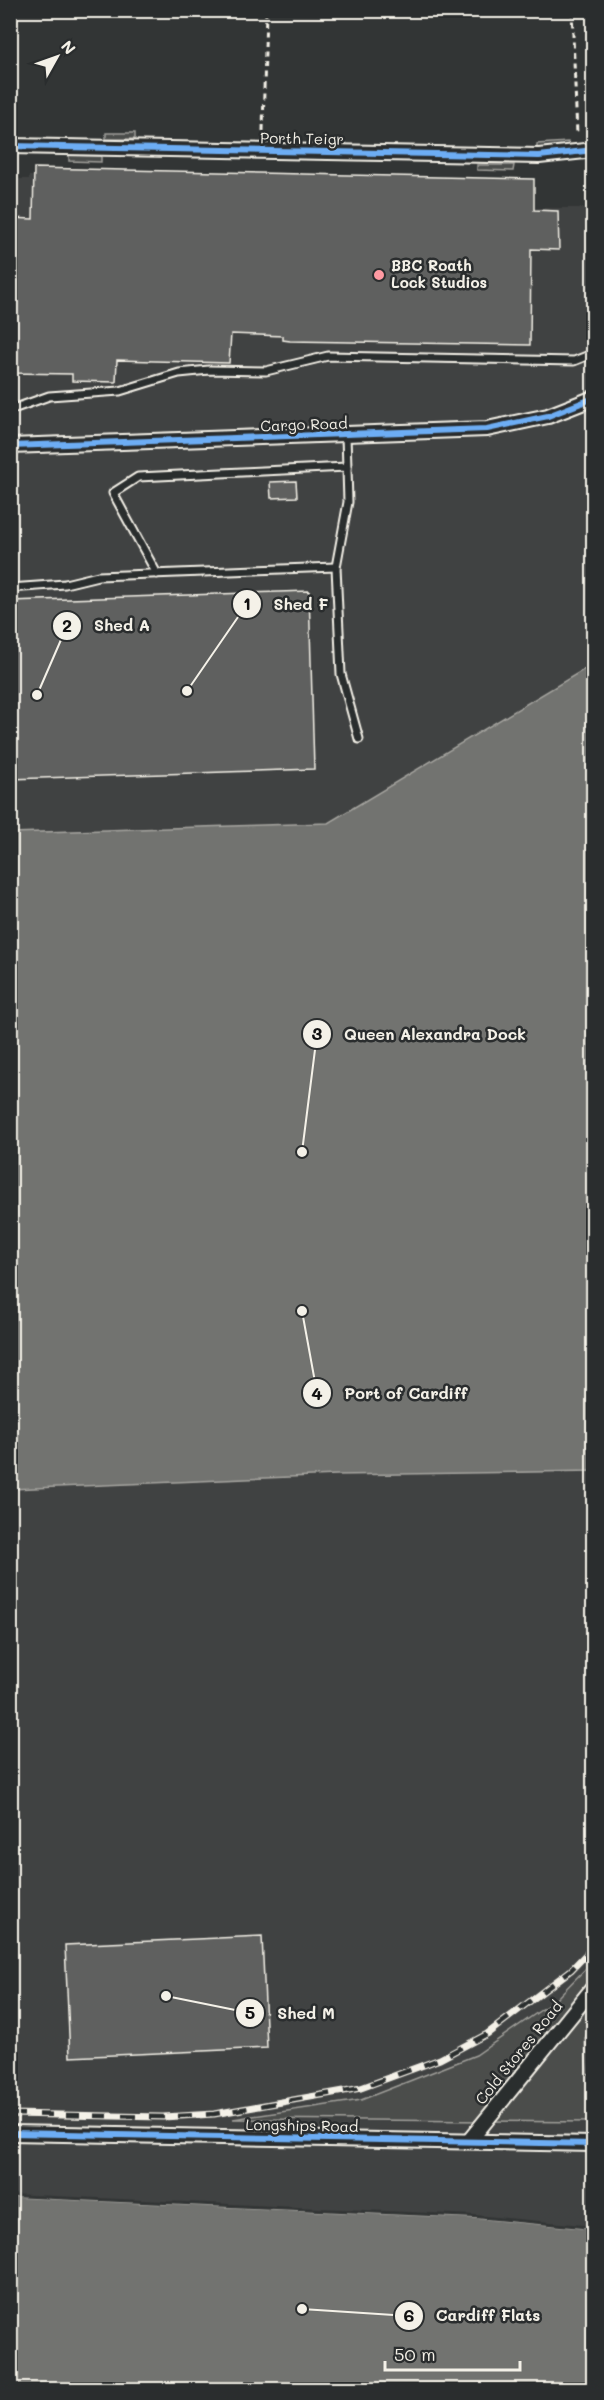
<svg xmlns="http://www.w3.org/2000/svg" width="604" height="2400" font-family="Mali,sans-serif">
  <style>
    .built { fill: #404242 }
    .green { fill: #4b4d4c; stroke: #a09f9a; stroke-width: 1.5 }
    .water { fill: #727370; stroke: #a6a5a0; stroke-width: 1.5 }
    .pier { fill: #323535 }
    .building { fill: #5f605f; stroke: #f4f1e8; stroke-width: 1.5 }
    .lines { fill: none; stroke-linecap: round; stroke-linejoin: round }
    .lane-casing { stroke: #f4f1e8; stroke-width: 11 }
    .street-casing { stroke: #f4f1e8; stroke-width: 18 }
    .path { stroke: #f4f1e8; stroke-width: 3; stroke-dasharray: 6 4.5; stroke-linecap: butt }
    .lane { stroke: #2a2d2e; stroke-width: 7 }
    .street { stroke: #2a2d2e; stroke-width: 14 }
    .rail-casing { stroke: #f4f1e8; stroke-width: 7 }
    .rail { stroke: #2a2d2e; stroke-width: 4.5; stroke-dasharray: 14; stroke-linecap: butt }
    .cycleway-casing { stroke: #2a2d2e; stroke-width: 10 }
    .cycleway { stroke: #6dadf4; stroke-width: 6 }
    .poi-dot { fill: #ff9aa2; stroke: #2a2d2e; stroke-width: 2 }
    .labels { text-anchor: middle; stroke-width: 5; stroke-linejoin: round; paint-order: stroke }
    .street-label { font-size: 15px; fill: #f4f1e8; stroke: #2a2d2e }
    .poi-label { font-size: 15px; font-weight: bold; fill: #f4f1e8; stroke: #2a2d2e; text-anchor: start }
    .leader { fill: none; stroke: #f4f1e8; stroke-width: 2 }
    .callout-dot { fill: #f4f1e8; stroke: #2a2d2e; stroke-width: 2 }
    .mark-label { font-size: 18px; text-anchor: middle; font-weight: bold; fill: #111 }
    .callout-label { font-size: 16px; text-anchor: middle; font-weight: bold; fill: #f4f1e8; stroke: #2a2d2e; stroke-width: 5; stroke-linejoin: round; paint-order: stroke }
  </style>
  <rect width="100%" height="100%" fill="#323535"/>
  <filter id="ink" filterUnits="userSpaceOnUse"><feTurbulence type="fractalNoise" baseFrequency=".0167" numOctaves="2"/><feDisplacementMap in="SourceGraphic" scale="12" xChannelSelector="R" yChannelSelector="G"/><feConvolveMatrix kernelMatrix="1 2 1 2 8 2 1 2 1" color-interpolation-filters="sRGB"/></filter>
  <g filter="url(#ink)">
    <path class="built" d="M34,168L534,179L532,208H594L593,2229L475,2218L11,2197V179H29V176H34Z"/>
    <g class="green">
      <rect x="106" y="133" width="29" height="6"/>
      <path d="M568,142L569,147L537,149V144Z"/>
      <path d="M69,155L101,156V162L69,161Z"/>
      <path d="M477,165H514L513,171L477,170Z"/>
      <path d="M593,1961V2011L585,2039L587,2073L593,2076V2122L233,2119L361,2100L476,2055L554,2001Z"/>
    </g>
    <g class="water">
      <path d="M593,664V1471L337,1475L11,1489V833L328,823Z"/>
      <path d="M11,2197L475,2218L593,2229V2389L11,2390Z"/>
    </g>
    <path class="pier" d="M10,2194L475,2215L594,2226L593,2229L475,2218L11,2197Z"/>
    <g class="building">
      <path d="M34,168L534,179V210L558,211L559,250L531,249L530,345L290,341L283,340V336L231,334L229,363L117,360L116,382L72,381V374L10,373V218L33,219Z"/>
      <path d="M296,481L297,497L271,498L270,482Z"/>
      <path d="M309,591L314,769L10,779V601Z"/>
      <path d="M262,1936L267,2048L70,2057L65,1945Z"/>
    </g>
    <g class="lines">
      <g class="lane-casing">
        <g id="lane">
          <path d="M10,410L49,396L120,391L179,373L209,370L266,371L328,356L574,361L594,353"/>
          <path d="M346,435L348,502L336,567L341,674L359,739"/>
          <path d="M157,574L113,493L138,477L347,467"/>
          <path d="M10,588L65,584L98,576L336,567"/>
        </g>
      </g>
      <g class="street-casing">
        <g id="street">
          <path d="M10,146L539,156L594,150"/>
          <path d="M10,446L487,429L548,416L594,398"/>
          <path d="M10,2133L594,2144"/>
          <path d="M470,2140L594,1987"/>
        </g>
      </g>
      <g class="path">
        <path d="M572,10L577,135"/>
        <path d="M263,131L266,10"/>
      </g>
      <use href="#lane" class="lane"/>
      <use href="#street" class="street"/>
      <g class="rail-casing">
        <path id="rail" d="M10,2114L163,2117L214,2114L361,2088L440,2059L487,2034L571,1970L594,1946"/>
      </g>
      <use href="#rail" class="rail"/>
      <g class="cycleway-casing">
        <g id="cycleway">
          <path d="M10,146L539,156L594,150"/>
          <path d="M10,446L487,429L548,416L594,398"/>
          <path d="M10,2133L594,2144"/>
        </g>
      </g>
      <use href="#cycleway" class="cycleway"/>
    </g>
  </g>
  <circle class="poi-dot" cx="379" cy="275" r="6"/>
  <g class="labels">
    <g class="street-label">
      <text transform="translate(302 139) rotate(1)" y="5">Porth Teigr</text>
      <text transform="translate(304 425) rotate(-2)" y="5">Cargo Road</text>
      <text transform="translate(519 2053) rotate(-51)" y="5">Cold Stores Road</text>
      <text transform="translate(302 2126) rotate(1)" y="5">Longships Road</text>
    </g>
    <g class="poi-label">
      <text x="391" y="271">BBC Roath<tspan x="391" dy="17">Lock Studios</tspan></text>
    </g>
  </g>
  <path class="leader" d="M187 691L247 604M37 695L67 626M302 1152L317 1034M302 1311L317 1393M166 1996L250 2013M302 2309L409 2316"/>
  <g class="callout-dot">
    <circle cx="187" cy="691" r="6"/>
    <circle cx="37" cy="695" r="6"/>
    <circle cx="302" cy="1152" r="6"/>
    <circle cx="302" cy="1311" r="6"/>
    <circle cx="166" cy="1996" r="6"/>
    <circle cx="302" cy="2309" r="6"/>
    <circle cx="247" cy="604" r="15"/>
    <circle cx="67" cy="626" r="15"/>
    <circle cx="317" cy="1034" r="15"/>
    <circle cx="317" cy="1393" r="15"/>
    <circle cx="250" cy="2013" r="15"/>
    <circle cx="409" cy="2316" r="15"/>
  </g>
  <g class="mark-label">
    <text x="247" y="610">1</text>
    <text x="67" y="632">2</text>
    <text x="317" y="1040">3</text>
    <text x="317" y="1400">4</text>
    <text x="250" y="2019">5</text>
    <text x="409" y="2322">6</text>
  </g>
  <g class="callout-label">
    <text x="301" y="610">Shed F</text>
    <text x="122" y="631">Shed A</text>
    <text x="435" y="1040">Queen Alexandra Dock</text>
    <text x="406" y="1399">Port of Cardiff</text>
    <text x="306" y="2019">Shed M</text>
    <text x="488" y="2321">Cardiff Flats</text>
  </g>
  <rect width="604" height="2400" fill="none" stroke="#2a2d2e" stroke-width="36"/>
  <rect x="18" y="18" width="568" height="2364" fill="none" stroke="#f4f1e8" stroke-width="2" filter="url(#ink)"/>
  <g transform="translate(57 57) rotate(50)" stroke="#2a2d2e" stroke-width="4.5" paint-order="stroke">
  <path d="M0-4.5L10 22L0 15L-10 22Z" fill="#f4f1e8"/>
  <text y="-9" font-size="16" font-weight="bold" text-anchor="middle" fill="#f4f1e8">N</text>
  </g>
  <path d="M385 2361v9h135v-9" fill="none" stroke="#f4f1e8" stroke-width="3"/>
  <text x="394" y="2361" font-size="18" fill="#f4f1e8" stroke="#2a2d2e" stroke-width="4.5" paint-order="stroke">50 m</text>
</svg>
